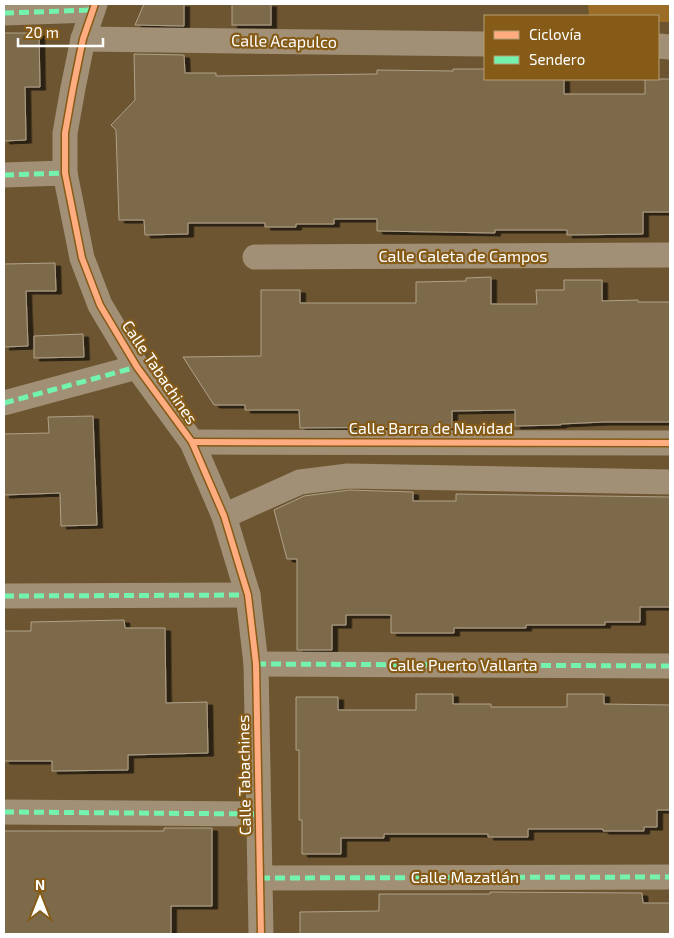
<svg xmlns="http://www.w3.org/2000/svg" width="674" height="938" font-family="'Exo 2',sans-serif">
  <style>
    .green { fill: #9b6d27 }
    .building { fill: #7d6a4c; stroke: #b0a18a; filter: url(#shadow) }
    .lines { fill: none; stroke-linecap: round; stroke-linejoin: round }
    .minor { stroke: #a29076; stroke-width: 25 }
    .quiet { stroke: #73f3ae; stroke-width: 5; stroke-dasharray: 10 5; stroke-linecap: butt }
    .cycleway-casing { stroke: #855b17; stroke-width: 9 }
    .cycleway { stroke: #ffac80; stroke-width: 6 }
    .labels { text-anchor: middle; stroke-width: 4.5; stroke-linejoin: round; paint-order: stroke }
    .street-label { font-size: 16px; fill: #fff; stroke: #855b17 }
  </style>
  <defs>
    <filter id="shadow"><feDropShadow dx="5.5" dy="3" stdDeviation="0" flood-color="#0009"/></filter>
  </defs>
  <rect width="100%" height="100%" fill="#6c5530"/>
  <path class="green" d="M588,4H670V22H658V16H589Z"/>
  <g class="building">
    <path d="M144,4H184V26L135,25Z"/>
    <rect x="232" y="4" width="39" height="21"/>
    <path d="M4,33H39L40,87H25L26,140L4,141Z"/>
    <path d="M134,54L184,55L185,73H216V76L377,74V70L453,71V69H485V79H564V94H645V79H670V212H643V234L567,235V230H495V233L377,231V219H334V224H296V227H265V223H188V234L145,235L144,220H119L116,130L111,125L135,100Z"/>
    <path d="M55,263L56,291H26L28,346L4,347V264Z"/>
    <path d="M491,277V304H537L536,290H564V280H602V301L638,300V302H670V422H604L561,424V425L515,426V410L452,411V428H415V427L300,428L299,410H245V405H214L183,357L261,356V290H300V303H416V282L466,281V278Z"/>
    <path d="M83,334L84,357L34,358V336Z"/>
    <path d="M93,416L97,525L61,526L60,493L4,495V434L49,433L48,417Z"/>
    <path d="M349,490L413,492V501H456V494L670,497V607H640V622H605V625H526V628H454V633H391V615H346V625H332V650H297V559H287L274,510L304,496Z"/>
    <path d="M124,620L125,628H165L166,703L207,702L208,753L128,755V770L52,771V761H4V631H31V622Z"/>
    <path d="M416,694H453V704H491V707H567V694H604V704L670,705V810H657V827H644V831H603V829H528V837H488V834H384V838H341V854H302V820H299V750H296V697H338V710H416Z"/>
    <path d="M164,828H212V906H171V934H4V831H164Z"/>
    <path d="M490,892L642,893L643,903H670V934H300V912L379,911V894H490Z"/>
  </g>
  <g class="lines">
    <g class="minor">
      <path d="M95,4L83,39L73,88L65,133V173L82,258L100,305L137,367L192,442L224,516L248,595L256,664L261,934"/>
      <path d="M4,13L92,10"/>
      <path d="M83,39L485,44"/>
      <path d="M658,46L670,47"/>
      <path d="M4,175L65,173"/>
      <path d="M255,257L670,255"/>
      <path d="M4,403L137,367"/>
      <path d="M192,442L670,443"/>
      <path d="M224,516L300,482L348,476L670,482"/>
      <path d="M4,596L248,595"/>
      <path d="M256,664L670,666"/>
      <path d="M4,812L258,814"/>
      <path d="M260,878L670,877"/>
    </g>
    <g class="quiet">
      <path d="M4,13L92,10"/>
      <path d="M4,175L65,173"/>
      <path d="M4,403L137,367"/>
      <path d="M4,596L248,595"/>
      <path d="M256,664L670,666"/>
      <path d="M4,812L258,814"/>
      <path d="M260,878L670,877"/>
    </g>
    <g class="cycleway-casing">
      <g id="cycleway">
        <path d="M95,4L83,39L73,88L65,133V173L82,258L100,305L137,367L192,442L224,516L248,595L256,664L261,934"/>
        <path d="M192,442L670,443"/>
      </g>
    </g>
    <use href="#cycleway" class="cycleway"/>
  </g>
  <g class="labels">
    <g class="street-label">
      <text transform="translate(284 41) rotate(1)" y="6">Calle Acapulco</text>
      <text x="463" y="262">Calle Caleta de Campos</text>
      <text transform="translate(160 372) rotate(56)" y="6">Calle Tabachines</text>
      <text x="431" y="434">Calle Barra de Navidad</text>
      <text x="463" y="671">Calle Puerto Vallarta</text>
      <text transform="translate(244 775) rotate(-91)" y="6">Calle Tabachines</text>
      <text x="465" y="883">Calle Mazatlán</text>
    </g>
  </g>
  <rect width="674" height="938" fill="none" stroke="#ffffff" stroke-width="10"/>
  <rect x="484" y="15" width="175" height="65" fill="#855b17" stroke="#b69d74"/>
  <rect x="494" y="31" width="25" height="8" fill="#ffac80" stroke="#b69d74"/>
  <text x="529" y="40" font-size="15" fill="#ffffff">Ciclovía</text>
  <rect x="494" y="56" width="25" height="8" fill="#73f3ae" stroke="#b69d74"/>
  <text x="529" y="65" font-size="15" fill="#ffffff">Sendero</text>
  <g transform="translate(40 898)" stroke="#855b17" stroke-width="4" paint-order="stroke">
  <path d="M0-4L9 19L0 12L-9 19Z" fill="#ffffff"/>
  <text y="-8" font-size="14" font-weight="bold" text-anchor="middle" fill="#ffffff">N</text>
  </g>
  <path d="M18 38v8h85v-8" fill="none" stroke="#ffffff" stroke-width="2.5"/>
  <text x="25" y="38" font-size="15" fill="#ffffff" stroke="#855b17" stroke-width="4" paint-order="stroke">20 m</text>
</svg>
